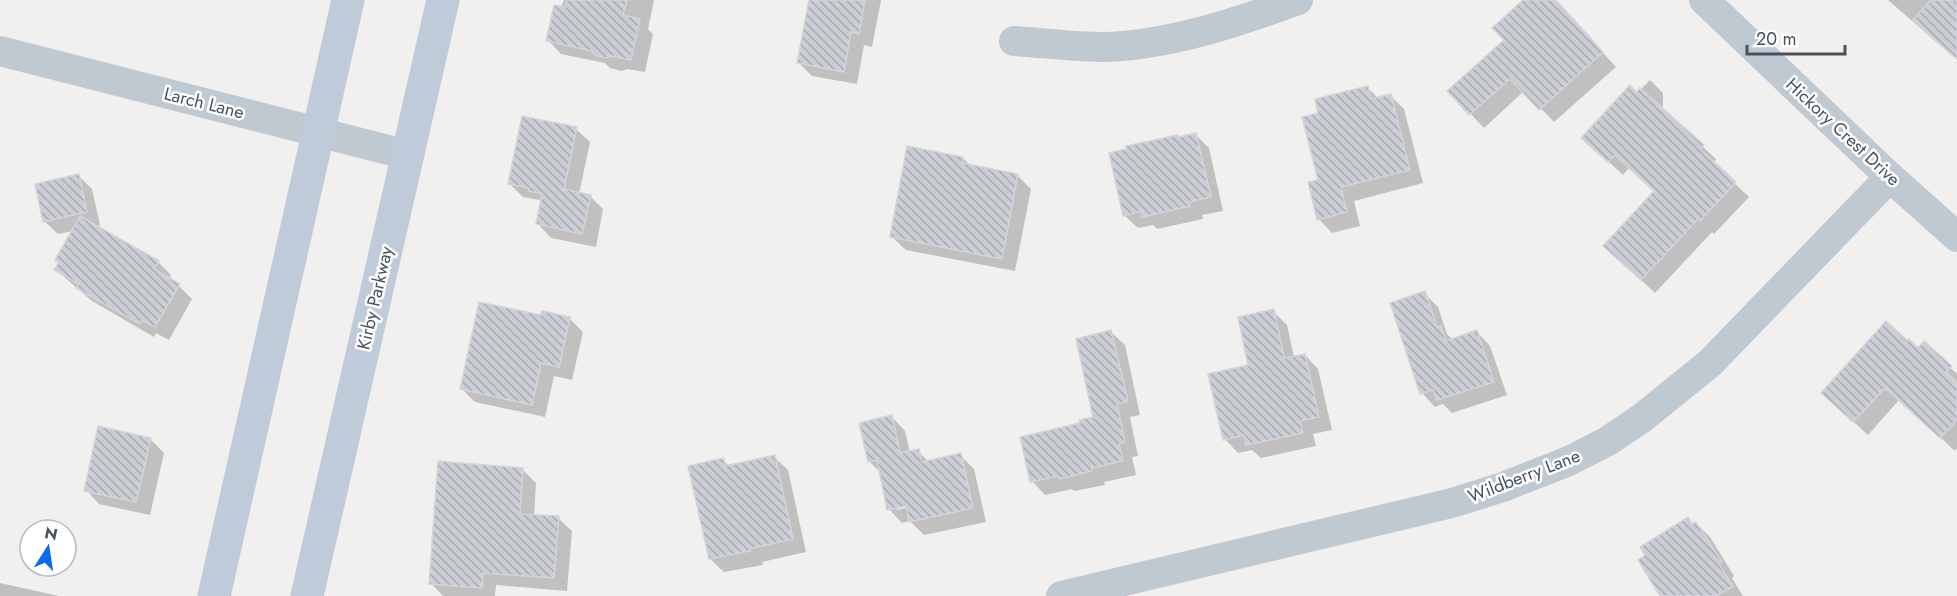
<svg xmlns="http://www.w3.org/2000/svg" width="1957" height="596" font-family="Jost,sans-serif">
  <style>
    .shadow { fill: #0003; fill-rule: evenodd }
    .building { fill: url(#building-back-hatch); stroke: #d2d5db; stroke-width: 1.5 }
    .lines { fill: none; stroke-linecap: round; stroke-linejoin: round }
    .minor { stroke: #bfc9d2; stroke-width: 30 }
    .secondary { stroke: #c0cbd9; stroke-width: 33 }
    .labels { text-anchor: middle; stroke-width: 5; stroke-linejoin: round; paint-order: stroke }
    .street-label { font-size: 18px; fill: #46525d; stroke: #fff }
  </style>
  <defs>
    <pattern id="building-back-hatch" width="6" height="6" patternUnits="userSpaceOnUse" patternTransform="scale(1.5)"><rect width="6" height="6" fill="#cbced4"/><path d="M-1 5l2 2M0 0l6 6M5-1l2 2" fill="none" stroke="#a7aaaf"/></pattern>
  </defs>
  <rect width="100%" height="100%" fill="#f2efef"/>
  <g class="shadow">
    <path d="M564,0H654L648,29L653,34L645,72L627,69L622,71L610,68L605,63L561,54L548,40Z"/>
    <path d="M810,0H881L872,47L864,45L857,84L812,76L798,62Z"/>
    <path d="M1525,0H1555L1616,67L1554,122L1524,91L1484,128L1449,91L1506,40Z"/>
    <path d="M1888,0H1957V60Z"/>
    <path d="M1650,80L1663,93V110L1716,159L1713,163L1749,197L1714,234L1712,232L1655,293L1619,259L1656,192L1629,168L1623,175L1597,151L1636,94Z"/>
    <path d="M1367,87L1379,99L1390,95L1404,109L1423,183L1354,201L1360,226L1332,233L1319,219L1320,114Z"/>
    <path d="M576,129L590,142L579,194L590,196L603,209L596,247L551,238L538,224L542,203L540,200L523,197L509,183Z"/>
    <path d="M1196,135L1209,148L1223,211L1202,215L1203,219L1157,229L1153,225L1138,228L1124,215L1179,138Z"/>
    <path d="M963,158L971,166L1017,175L1031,189L1015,271L906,250L892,237Z"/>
    <path d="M78,175L92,189L100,225L95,226L158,262L171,275L169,280L179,286L192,299L169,340L156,333L154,337L92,301L56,270L73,231L58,234L44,221Z"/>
    <path d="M1424,293L1438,307L1447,334L1453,340L1477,332L1490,346L1507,395L1452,413L1443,404L1435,407L1422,393Z"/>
    <path d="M1273,311L1287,325L1294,357L1305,355L1318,369L1332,430L1313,434L1316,446L1261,458L1252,450L1238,453L1225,439L1250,367Z"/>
    <path d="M542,317L569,318L583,332L572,380L554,376L545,417L475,402L461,388Z"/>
    <path d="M1111,332L1125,345L1140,415L1130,417L1138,456L1132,457L1136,475L1104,482L1105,485L1074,491L1072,489L1045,495L1032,481L1081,424L1095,418Z"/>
    <path d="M1908,343L1918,350L1924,343L1957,374V448L1955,451L1899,400L1868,435L1836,406Z"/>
    <path d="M892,417L905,431L910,453L918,451L929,462L960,455L974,469L986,522L924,535L910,521L902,523L889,509L881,473L869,461ZM913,503V506L897,510V507Z"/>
    <path d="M150,439L164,453L150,515L99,504L86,490Z"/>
    <path d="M774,457L788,470L806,552L762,562L763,565L724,572L710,559L723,460L730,467Z"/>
    <path d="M522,469L536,483L534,516L558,518L572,531L567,591L496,585L495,596H443L431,583Z"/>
    <path d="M1687,519L1693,525L1696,523L1710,537L1734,576L1732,578L1743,596H1662Z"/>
    <path d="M0,583L59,596H0Z"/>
  </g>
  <g class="building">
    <path d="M567,0H627L623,15L640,19L631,60L612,56L607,58L595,55L592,51L546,41L554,5L565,7Z"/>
    <path d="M809,0H865L859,34L851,32L844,72L797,63Z"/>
    <path d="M1523,0H1556L1603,52L1539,110L1510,79L1469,115L1447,91L1504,40L1492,28Z"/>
    <path d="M1931,0H1957V59L1913,20Z"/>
    <path d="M1630,85L1636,92L1640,88L1704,145L1700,149L1736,182L1700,221L1698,219L1641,280L1603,246L1654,191L1615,155L1608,162L1581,138Z"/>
    <path d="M1368,86L1371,99L1391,94L1410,170L1341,187L1347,212L1317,220L1308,182L1318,180L1302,117L1318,113L1315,99Z"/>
    <path d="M522,116L577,127L564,189L591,195L582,234L536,224L542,194L529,191V188L508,184Z"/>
    <path d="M1196,133L1211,197L1189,202L1190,206L1142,217V211L1123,216L1109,153L1126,149V146L1178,135V137Z"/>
    <path d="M907,146L963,157L962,163L1018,174L1002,259L890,237Z"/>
    <path d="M79,174L87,212L43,222L35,184Z"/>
    <path d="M80,216L159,261L154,269L180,284L155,327L142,320L140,324L76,288L79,284L54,270L59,262L55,260Z"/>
    <path d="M1425,291L1437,327L1441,326L1446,341L1477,330L1494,382L1437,400L1433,390L1420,394L1390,303Z"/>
    <path d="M479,302L541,315L542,311L570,317L559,367L541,363L532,405L460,389Z"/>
    <path d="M1274,309L1284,358L1305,354L1319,417L1300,421L1303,433L1246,445L1244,435L1223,440L1208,374L1248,365L1238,317Z"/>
    <path d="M1886,321L1908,341L1909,339L1918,348L1924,341L1952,366L1946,372L1957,383V420L1940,438L1885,388L1853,422L1821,393Z"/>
    <path d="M1111,330L1128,401L1117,404L1125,442L1119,444L1123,461L1092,468V471L1059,479L1058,476L1030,482L1020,437L1080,423L1079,420L1093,417L1076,339Z"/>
    <path d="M892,415L900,453L919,449L922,462L961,453L973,508L909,522L906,506L887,510L877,460L868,462L859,423Z"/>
    <path d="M98,426L151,438L136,502L84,491Z"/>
    <path d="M775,455L793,539L749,549L750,551L709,559L688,466L724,458L725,466Z"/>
    <path d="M438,461L523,468L520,514L559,516L554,578L483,573L482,588L429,584Z"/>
    <path d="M1688,517L1692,524L1696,522L1722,562L1719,564L1733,586L1716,596H1660L1638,560L1645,555L1640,547Z"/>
  </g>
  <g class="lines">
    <g class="minor">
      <path d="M1704,0L1890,177L1957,237"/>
      <path d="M1014,41C1044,43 1075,47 1106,47C1169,45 1239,22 1298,0"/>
      <path d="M0,51L408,155"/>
      <path d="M1061,596L1452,503L1503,487L1569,461L1608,441L1642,418L1710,363L1890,177"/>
    </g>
    <g class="secondary">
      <path d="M214,596L348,0"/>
      <path d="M307,596L443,0"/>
    </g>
  </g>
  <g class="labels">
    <g class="street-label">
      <text transform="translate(204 103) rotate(14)" y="6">Larch Lane</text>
      <text transform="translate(1843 132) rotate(43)" y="6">Hickory Crest Drive</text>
      <text transform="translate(375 298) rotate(-77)" y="6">Kirby Parkway</text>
      <text transform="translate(1524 476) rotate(-21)" y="6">Wildberry Lane</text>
    </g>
  </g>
  <g transform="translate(48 548) rotate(12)"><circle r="28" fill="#ffffff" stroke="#b5babe" stroke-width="1.5"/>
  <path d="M0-4.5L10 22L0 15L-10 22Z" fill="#0f69eb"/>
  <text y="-9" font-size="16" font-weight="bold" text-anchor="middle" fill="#46525d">N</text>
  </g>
  <path d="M1747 45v9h98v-9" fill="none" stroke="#46525d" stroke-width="3"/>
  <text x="1756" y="45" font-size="18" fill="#46525d" stroke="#ffffff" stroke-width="4.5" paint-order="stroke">20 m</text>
</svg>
